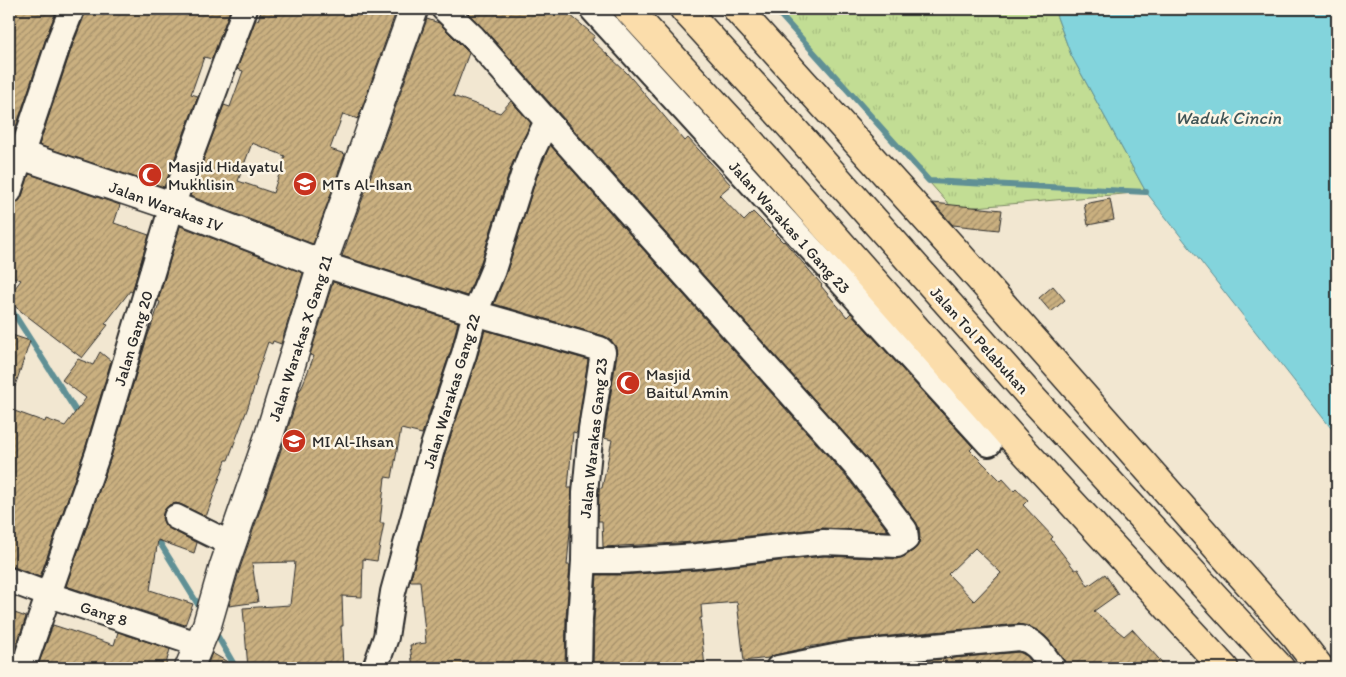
<svg xmlns="http://www.w3.org/2000/svg" width="1346" height="677" font-family="Itim,sans-serif">
  <style>
    .grass { fill: url(#grass-tufts); stroke: #768460 }
    .water { fill: #83d4dc; stroke: #609095 }
    .lines { fill: none; stroke-linecap: round; stroke-linejoin: round }
    .stream { stroke: #609095; stroke-width: 6 }
    .building { fill: url(#building-hatch); stroke: #2b2b2b; fill-rule: evenodd }
    .street-casing { stroke: #2b2b2b; stroke-width: 28 }
    .secondary-casing { stroke: #2b2b2b; stroke-width: 31 }
    .highway-casing { stroke: #2b2b2b; stroke-width: 31 }
    .street { stroke: #fcf5e5; stroke-width: 24 }
    .secondary { stroke: #fcf5e5; stroke-width: 28 }
    .highway { stroke: #fbddab; stroke-width: 28 }
    .labels { text-anchor: middle; stroke-width: 5; stroke-linejoin: round; paint-order: stroke }
    .poi-label { font-size: 16px; fill: #2b2b2b; stroke: #fcf5e5; text-anchor: start }
    .street-label { font-size: 16px; fill: #2b2b2b; stroke: #fcf5e5 }
    .water-label { font-size: 18px; font-style: italic; fill: #415557; stroke: #fcf5e5 }
  </style>
  <defs>
    <pattern id="grass-tufts" width="24" height="20" patternUnits="userSpaceOnUse" patternTransform="scale(1.25)"><rect width="24" height="20" fill="#c2dd94"/><path d="M3 7l-1-3M5 7V3M7 7l1-3M15 17l-1-3M17 17v-4M19 17l1-3" fill="none" stroke="#a7be80"/></pattern>
    <pattern id="building-hatch" width="6" height="6" patternUnits="userSpaceOnUse" patternTransform="scale(1.25)"><rect width="6" height="6" fill="#cab080"/><path d="M-1 1l2-2M0 6l6-6M5 7l2-2" fill="none" stroke="#a48f69"/></pattern>
  </defs>
  <rect width="100%" height="100%" fill="#f2e7d1"/>
  <filter id="ink" filterUnits="userSpaceOnUse"><feTurbulence type="fractalNoise" baseFrequency=".02" numOctaves="2"/><feDisplacementMap in="SourceGraphic" scale="10" xChannelSelector="R" yChannelSelector="G"/><feConvolveMatrix kernelMatrix="1 2 1 2 8 2 1 2 1" color-interpolation-filters="sRGB"/></filter>
  <g filter="url(#ink)">
    <path class="grass" d="M776,9H1054L1071,55L1146,192L953,209Z"/>
    <path class="water" d="M1054,9H1337V434L1331,428L1146,192L1071,55Z"/>
    <g class="lines">
      <g class="stream">
        <path d="M775,9L929,181L1146,192"/>
        <path d="M9,306L81,419"/>
        <path d="M155,535L202,611"/>
        <path d="M214,630L236,668"/>
      </g>
    </g>
    <g class="building">
      <path d="M9,9H57L47,35L13,136H9Z"/>
      <path d="M85,9H226L230,10L212,59L204,57L191,94L198,96L164,187L39,145L73,44L85,14Z"/>
      <path d="M262,9H397L358,119L343,114L330,149L345,154L313,244L190,196L224,105L230,107L243,71L237,69L256,19L258,20ZM252,143L285,156L273,193L238,181Z"/>
      <path d="M464,9H563L595,36L592,40L627,73L653,104H654L685,141L688,138L731,185L719,195L744,221L753,212L783,242L784,241L822,285L821,286L847,317L851,313L973,447L970,450L1001,481L1003,479L1014,491L1016,489L1028,500L1023,505L1053,537L1051,539L1075,570L1078,569L1088,586L1105,574L1118,594L1094,611L1124,636L1132,629L1167,668H1066L1064,660L1045,636L1032,628L1019,624L848,640L821,645L806,647V648L775,655L769,658L744,661L737,602L701,605L702,618H700L705,668H593L594,620L597,575H621L698,570L824,556L897,559L905,556L914,550L918,545L920,538L919,528L916,522L870,462L483,28ZM975,548L1001,573L974,601L948,574Z"/>
      <path d="M427,19L439,23L469,53L453,96L500,113L511,101L531,123L518,150L511,167L480,265L467,296L342,256Z"/>
      <path d="M550,145L849,480L888,531L823,528L696,542L603,547L602,521H598L599,494V488H602L612,440L604,438L617,354L616,347L610,339L604,336L494,304L506,274L537,176Z"/>
      <path d="M29,174L120,205L114,223L149,235L132,292L130,291L105,324L108,325L82,358L9,302V296L21,280L9,275V205H12L18,202L22,196Z"/>
      <path d="M1110,199L1114,220L1088,225L1084,204Z"/>
      <path d="M933,203L1002,210L999,230L953,225Z"/>
      <path d="M180,226L303,273L281,344L273,341L272,344L268,342L256,377L257,378L248,407L228,460H226L206,517L182,505L176,503L169,505L164,511L162,518L165,525L170,529L197,543L194,553L158,540L150,590L193,604L185,625L66,586L111,457L147,338L160,302L158,301Z"/>
      <path d="M333,282L458,322L451,350L422,434L401,429L392,478L385,477L380,523H384L377,561L363,559L362,597L342,596L343,626H341L343,668H248L243,608L290,605L295,562L252,563L258,602L229,606L239,571L284,441L300,389H301L314,356L310,355Z"/>
      <path d="M1053,286L1065,300L1051,312L1039,298Z"/>
      <path d="M485,330L588,360L577,433L573,432L568,488H572L571,521L567,565H570L566,618L565,668H413L410,645L426,643L420,581H410L445,453L477,358Z"/>
      <path d="M9,334L30,341L12,395L9,394Z"/>
      <path d="M100,352L111,361L85,449L40,577L14,567H9V409L45,422L46,419L65,426L86,398L62,380L78,359L93,365Z"/>
      <path d="M9,611L26,617L14,653L9,651Z"/>
      <path d="M53,625L114,645L118,632L170,649L165,668H127L106,663L105,668H103L71,662L69,668H37Z"/>
      <path d="M1019,652L1027,656L1036,668H856V667Z"/>
      <path d="M212,653L238,668H206Z"/>
    </g>
    <g class="lines">
      <g class="street-casing">
        <g id="street">
          <path d="M444,9L473,37L547,121L860,471L905,530L906,539L897,545L824,542L697,556L620,561H584"/>
          <path d="M592,9L989,444"/>
          <path d="M9,192L60,39L72,9"/>
          <path d="M322,264L475,313L600,349L603,352L591,429L585,493L584,561L580,619L579,668"/>
          <path d="M176,517L231,544"/>
          <path d="M9,580L49,595L200,645"/>
          <path d="M23,668L98,453L172,206L245,9"/>
          <path d="M375,668L386,637L393,592L432,449L464,354L475,313L493,270L524,172L530,156L547,121"/>
          <path d="M778,668L849,654L1020,638C1038,642 1043,655 1053,668"/>
        </g>
      </g>
      <g class="secondary-casing">
        <g id="secondary">
          <path d="M9,151L172,206L322,264"/>
          <path d="M189,668L207,625L224,566L269,436L322,264L414,9"/>
        </g>
      </g>
      <g class="highway-casing">
        <g id="highway">
          <path d="M628,9L767,160L1014,440L1224,668"/>
          <path d="M684,9L785,120L1033,399L1280,668"/>
          <path d="M737,9L958,254L1296,637L1320,668"/>
        </g>
      </g>
      <use href="#street" class="street"/>
      <use href="#secondary" class="secondary"/>
      <use href="#highway" class="highway"/>
    </g>
  </g>
  <defs>
    <g id="mosque-disc" transform="scale(1.25)"><circle r="9.5" fill="#c8321e" stroke="#fcf5e5"/><path d="M3.5-4.9A6 6 0 1 0 3.5 4.9A5 5 0 1 1 3.5-4.9Z" fill="#fff"/></g>
    <g id="school-disc" transform="scale(1.25)"><circle r="9.5" fill="#c8321e" stroke="#fcf5e5"/><path d="M0-5L7-2L0 1L-7-2ZM-4 1L0 2.5L4 1V4Q0 6-4 4Z" fill="#fff"/></g>
  </defs>
  <g fill-rule="evenodd">
    <use href="#mosque-disc" x="150" y="175"/>
    <use href="#school-disc" x="305" y="184"/>
    <use href="#mosque-disc" x="628" y="383"/>
    <use href="#school-disc" x="294" y="441"/>
  </g>
  <g class="labels">
    <g class="poi-label">
      <text x="168" y="172">Masjid Hidayatul<tspan x="168" dy="18">Mukhlisin</tspan></text>
      <text x="322" y="190">MTs Al-Ihsan</text>
      <text x="646" y="380">Masjid<tspan x="646" dy="18">Baitul Amin</tspan></text>
      <text x="312" y="447">MI Al-Ihsan</text>
    </g>
    <g class="street-label">
      <text transform="translate(166 206) rotate(20)" y="6">Jalan Warakas IV</text>
      <text transform="translate(790 227) rotate(48)" y="6">Jalan Warakas 1 Gang 23</text>
      <text transform="translate(133 338) rotate(-73)" y="6">Jalan Gang 20</text>
      <text transform="translate(300 338) rotate(-72)" y="6">Jalan Warakas X Gang 21</text>
      <text transform="translate(980 340) rotate(48)" y="6">Jalan Tol Pelabuhan</text>
      <text transform="translate(451 391) rotate(-73)" y="6">Jalan Warakas Gang 22</text>
      <text transform="translate(593 438) rotate(-84)" y="6">Jalan Warakas Gang 23</text>
      <text transform="translate(104 613) rotate(18)" y="6">Gang 8</text>
    </g>
    <g class="water-label">
      <text x="1228" y="124">Waduk Cincin</text>
    </g>
  </g>
  <rect width="1346" height="677" fill="none" stroke="#fcf5e5" stroke-width="30"/>
  <rect x="15" y="15" width="1316" height="647" fill="none" stroke="#2b2b2b" stroke-width="2" filter="url(#ink)"/>
</svg>
